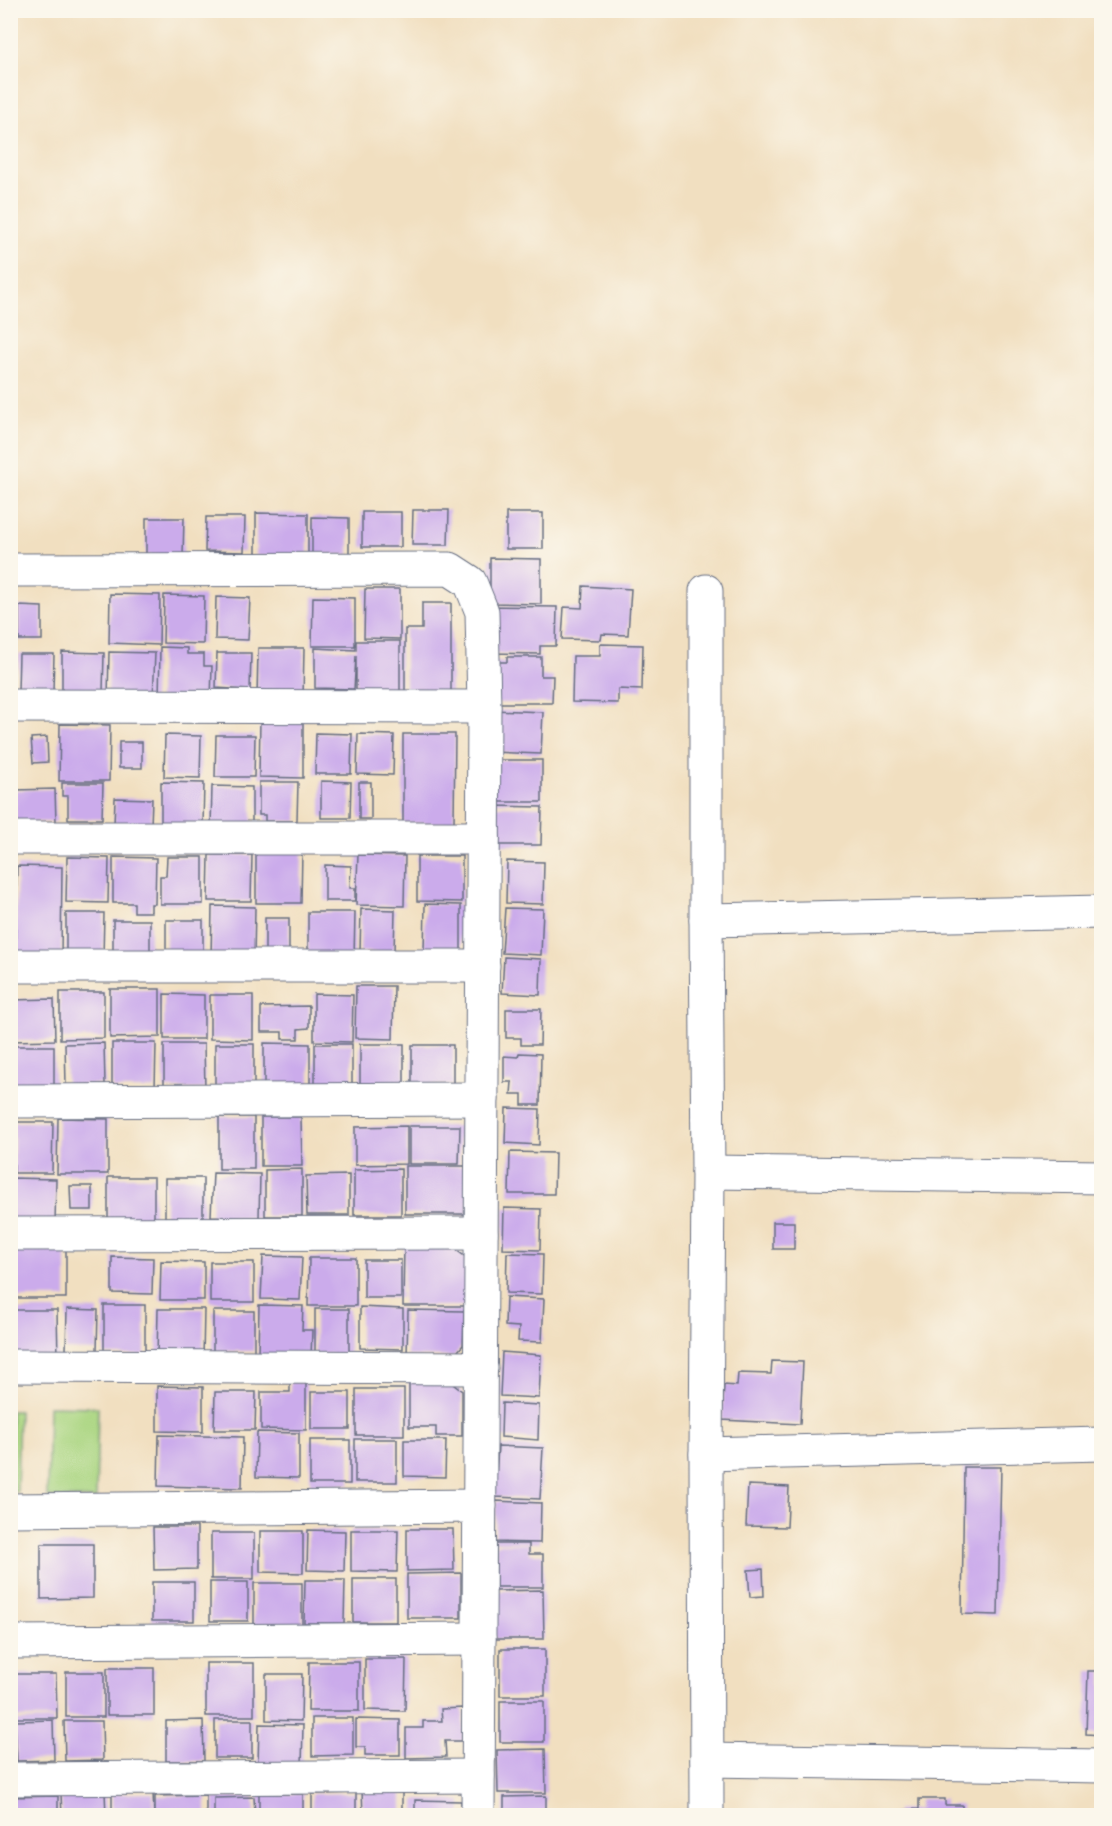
<svg xmlns="http://www.w3.org/2000/svg" width="1112" height="1826" font-family="Dekko,sans-serif">
  <style>
    .green { fill: #aad581; stroke: #628270; stroke-width: 1.5 }
    .building { fill: #cbabeb }
    .lines { fill: none; stroke-linecap: round; stroke-linejoin: round }
    .street-casing { stroke: #666d80; stroke-width: 35 }
    .street { stroke: #fff; stroke-width: 33 }
  </style>
  <rect width="100%" height="100%" fill="#fbf7ec"/>
  <filter id="ink" filterUnits="userSpaceOnUse"><feTurbulence type="fractalNoise" baseFrequency=".0167" numOctaves="2"/><feDisplacementMap in="SourceGraphic" scale="12" xChannelSelector="R" yChannelSelector="G"/><feConvolveMatrix kernelMatrix="1 2 1 2 8 2 1 2 1" color-interpolation-filters="sRGB"/></filter>
  <filter id="wash" filterUnits="userSpaceOnUse"><feTurbulence type="fractalNoise" baseFrequency=".008" numOctaves="4" result="noise"/><feDisplacementMap in="SourceGraphic" scale="24" xChannelSelector="R" yChannelSelector="G"/><feGaussianBlur stdDeviation="1.35" result="paint"/><feColorMatrix in="noise" values="0 0 0 0 0 0 0 0 0 0 0 0 0 0 0 0 0 1.4 0 .05"/><feComposite in="paint" operator="in"/></filter>
  <g filter="url(#wash)">
    <rect width="100%" height="100%" fill="#f1dfc0"/>
    <g class="green">
      <path d="M49,1406L98,1407L96,1499L47,1497Z"/>
      <path d="M11,1411H19L17,1492H11Z"/>
    </g>
    <g id="blocks">
      <g class="building">
        <path d="M413,510H449L448,545H412Z"/>
        <rect x="362" y="512" width="39" height="35"/>
        <path d="M256,513L308,514V557L256,556Z"/>
        <rect x="506" y="513" width="37" height="36"/>
        <path d="M206,517H245L244,552L205,551Z"/>
        <path d="M312,517L349,518V555L312,554Z"/>
        <path d="M146,518H184L183,556L146,555Z"/>
        <path d="M490,558L541,559V604L490,603Z"/>
        <path d="M583,586L631,589L628,635L602,634L601,640L562,639L564,607L582,608Z"/>
        <path d="M365,589H400V639L364,638Z"/>
        <path d="M110,594L160,595L159,645L109,643Z"/>
        <path d="M164,595L204,596L203,644L163,643Z"/>
        <path d="M216,597L250,598L248,640L215,639Z"/>
        <path d="M313,597L355,598V646H312Z"/>
        <path d="M422,603H451V692H405V629H422Z"/>
        <path d="M19,606L42,607V640H19Z"/>
        <path d="M490,606L557,607L556,646H540V654L490,653Z"/>
        <path d="M356,641H400V697H356V656L354,689L315,688V648L356,650Z"/>
        <path d="M600,644L643,645L642,690L618,689V703L572,702L573,656H600Z"/>
        <path d="M160,647L187,648V654H204V666H212L211,700L159,699Z"/>
        <path d="M258,648H304L303,699L257,698Z"/>
        <path d="M62,652L104,653L103,692H62Z"/>
        <path d="M109,652L155,653L153,699L108,698Z"/>
        <path d="M217,653H251L250,690L216,688Z"/>
        <path d="M19,654H54L53,692L18,691Z"/>
        <path d="M507,657H541V676H553L552,703H495V662H507Z"/>
        <path d="M492,710L543,712L541,754L491,752Z"/>
        <path d="M260,719H303V778L259,777Z"/>
        <path d="M60,724L110,725L109,781H59Z"/>
        <path d="M316,733L352,734L351,774H315Z"/>
        <path d="M358,734L394,735L393,775L357,774Z"/>
        <path d="M403,734H455L454,823H403Z"/>
        <path d="M165,735L201,736L200,778L164,777Z"/>
        <path d="M216,735H255L254,777H215Z"/>
        <path d="M47,737L48,762L33,763L31,738Z"/>
        <rect x="119" y="742" width="23" height="26"/>
        <rect x="493" y="760" width="49" height="42"/>
        <path d="M321,781L351,782L350,818H321Z"/>
        <path d="M161,782L204,783L203,825L161,824Z"/>
        <path d="M259,782H298L297,821H265V815H259Z"/>
        <rect x="359" y="782" width="12" height="37"/>
        <path d="M62,783H103L102,819H68V796H62Z"/>
        <path d="M212,786L252,787V827H211Z"/>
        <path d="M55,789L56,822H16L15,790Z"/>
        <path d="M115,798L152,799L151,826L114,825Z"/>
        <path d="M493,806L542,807L541,845H493Z"/>
        <path d="M256,850L302,851L301,903H256Z"/>
        <path d="M209,855H252L251,901H208Z"/>
        <path d="M358,855L405,856L404,906L356,905Z"/>
        <path d="M417,856H462V902L417,901Z"/>
        <path d="M67,857L109,858L108,903L66,902Z"/>
        <path d="M113,857L156,858L155,904H151V912H134V903H113Z"/>
        <path d="M167,857H203V904H160V876H166Z"/>
        <path d="M507,861L544,862L543,904L506,903Z"/>
        <path d="M325,865L351,866L350,888H355V901H325Z"/>
        <path d="M17,866L62,867L61,959L15,958Z"/>
        <path d="M425,904L461,905V952H424Z"/>
        <path d="M212,906L255,907L254,958H211Z"/>
        <path d="M505,908L543,909L541,955L502,953Z"/>
        <path d="M361,909L395,910L394,953L360,952Z"/>
        <path d="M308,912H355L354,958H308Z"/>
        <path d="M66,913H104L103,959H66Z"/>
        <path d="M265,918H289V956L265,957Z"/>
        <rect x="113" y="920" width="37" height="39"/>
        <rect x="166" y="920" width="37" height="41"/>
        <path d="M504,957L541,959L540,995L502,993Z"/>
        <path d="M356,986H394L393,1039L355,1038Z"/>
        <path d="M110,989H160V1037L110,1038Z"/>
        <path d="M60,992H104V1038L60,1039Z"/>
        <path d="M164,994L204,995V1039H164Z"/>
        <path d="M314,994L353,995L352,1042L314,1041Z"/>
        <path d="M210,995H253V1040L210,1039Z"/>
        <path d="M54,999L55,1040L10,1041V1000Z"/>
        <path d="M309,1006V1028L298,1029V1039H282V1032H261V1007Z"/>
        <path d="M506,1009H541L540,1045H521V1038H506Z"/>
        <path d="M104,1043L105,1084L66,1085L65,1044Z"/>
        <path d="M112,1043H156L155,1089H112Z"/>
        <path d="M264,1043L310,1044V1090H264Z"/>
        <path d="M164,1044H204L205,1089H164Z"/>
        <rect x="215" y="1044" width="39" height="42"/>
        <rect x="315" y="1044" width="37" height="40"/>
        <rect x="360" y="1044" width="44" height="40"/>
        <rect x="412" y="1045" width="41" height="40"/>
        <rect x="10" y="1046" width="44" height="39"/>
        <path d="M519,1053L541,1054L540,1105H522V1094H511L512,1082H504V1056L518,1057Z"/>
        <path d="M506,1108L540,1109L539,1145L505,1143Z"/>
        <rect x="219" y="1117" width="35" height="52"/>
        <path d="M261,1117H301L302,1166H261Z"/>
        <path d="M58,1118L108,1119V1174H57Z"/>
        <path d="M14,1122H53L52,1173H14Z"/>
        <path d="M407,1126V1164L355,1165V1127Z"/>
        <path d="M409,1126H460L459,1164H409Z"/>
        <path d="M510,1152L555,1153L554,1194H509Z"/>
        <rect x="405" y="1166" width="63" height="48"/>
        <path d="M302,1169V1216H265V1170Z"/>
        <path d="M401,1169V1215H354V1170Z"/>
        <path d="M213,1173L260,1174L259,1218L211,1216Z"/>
        <path d="M349,1175V1215H307L306,1176Z"/>
        <rect x="108" y="1177" width="46" height="42"/>
        <path d="M10,1178L56,1179L55,1224H10Z"/>
        <path d="M165,1178H203V1218L165,1217Z"/>
        <path d="M70,1186H92V1210H71Z"/>
        <path d="M504,1208L541,1209L540,1250L503,1249Z"/>
        <rect x="773" y="1222" width="21" height="27"/>
        <path d="M404,1244L449,1245L467,1258V1306H403Z"/>
        <rect x="10" y="1250" width="56" height="48"/>
        <path d="M507,1253L543,1254L542,1294L506,1293Z"/>
        <path d="M263,1256L302,1257L300,1300L261,1299Z"/>
        <path d="M112,1257L153,1258L152,1294L112,1293Z"/>
        <path d="M309,1258H356V1306H308Z"/>
        <rect x="364" y="1260" width="37" height="38"/>
        <path d="M161,1261L204,1262V1300H160Z"/>
        <rect x="210" y="1262" width="44" height="40"/>
        <path d="M506,1297L544,1299L542,1342L518,1341L519,1327L505,1326Z"/>
        <rect x="104" y="1305" width="41" height="50"/>
        <path d="M259,1305L303,1306L302,1330H312L311,1357L258,1356Z"/>
        <path d="M360,1307L403,1309V1349L360,1348Z"/>
        <path d="M67,1309L98,1310L97,1351L66,1350Z"/>
        <path d="M158,1309H204L203,1359L157,1358Z"/>
        <rect x="315" y="1309" width="34" height="45"/>
        <path d="M10,1310H57L58,1361H10Z"/>
        <path d="M408,1310L464,1311L463,1345L453,1357L407,1356Z"/>
        <rect x="213" y="1311" width="41" height="40"/>
        <path d="M502,1352L541,1355L539,1398L500,1396Z"/>
        <path d="M772,1361L803,1362L800,1424L722,1420L724,1385L737,1386L738,1373L771,1374Z"/>
        <path d="M409,1380H447L462,1391V1436H436V1427H409Z"/>
        <path d="M290,1382L306,1383V1430L261,1429V1392H290Z"/>
        <path d="M157,1386L203,1387V1432L157,1431Z"/>
        <rect x="356" y="1389" width="48" height="46"/>
        <path d="M215,1392H256L255,1430H214Z"/>
        <rect x="311" y="1392" width="39" height="37"/>
        <path d="M502,1403L539,1405L538,1440L501,1437Z"/>
        <path d="M257,1432L299,1433V1478L256,1477Z"/>
        <path d="M159,1435L243,1437L242,1488L158,1486Z"/>
        <rect x="355" y="1439" width="42" height="43"/>
        <rect x="310" y="1440" width="40" height="44"/>
        <path d="M404,1440H446L445,1477L404,1476Z"/>
        <path d="M498,1446L543,1448L540,1499L495,1497Z"/>
        <path d="M964,1467H1001L998,1615L962,1614Z"/>
        <path d="M748,1485L789,1487L787,1527L746,1526Z"/>
        <path d="M496,1501L541,1503L540,1543L495,1542Z"/>
        <path d="M153,1527H197V1569L154,1570Z"/>
        <path d="M407,1529H453L454,1570L407,1571Z"/>
        <path d="M308,1530L345,1531L344,1571L307,1570Z"/>
        <path d="M351,1530H398L397,1572L351,1571Z"/>
        <path d="M260,1531H303V1573L260,1572Z"/>
        <rect x="211" y="1533" width="43" height="46"/>
        <path d="M41,1544H93V1598L41,1599Z"/>
        <path d="M496,1544H529V1554H543V1587H496Z"/>
        <path d="M763,1569L764,1596L750,1597L748,1570Z"/>
        <path d="M461,1573V1618H407V1574Z"/>
        <rect x="353" y="1579" width="43" height="43"/>
        <path d="M305,1580H345L344,1623H304Z"/>
        <rect x="152" y="1582" width="42" height="39"/>
        <rect x="210" y="1582" width="38" height="39"/>
        <rect x="254" y="1583" width="48" height="45"/>
        <path d="M543,1590L544,1639H495V1591Z"/>
        <rect x="500" y="1649" width="45" height="47"/>
        <path d="M365,1659H406L405,1711L365,1710Z"/>
        <path d="M309,1662H359V1711H308Z"/>
        <rect x="206" y="1663" width="48" height="53"/>
        <rect x="107" y="1668" width="47" height="47"/>
        <path d="M1088,1671H1102V1735L1086,1734Z"/>
        <rect x="66" y="1672" width="38" height="45"/>
        <path d="M10,1674H56L57,1718H11Z"/>
        <path d="M266,1674H302L301,1721L266,1720Z"/>
        <rect x="500" y="1701" width="44" height="41"/>
        <path d="M463,1708V1741H445L446,1757L406,1758V1728H423V1721H442L441,1709Z"/>
        <path d="M312,1718H353V1755L312,1756Z"/>
        <path d="M356,1719L400,1720V1755H365V1747H356Z"/>
        <path d="M53,1720L54,1760L17,1761L15,1721Z"/>
        <path d="M203,1720L204,1761H166V1721Z"/>
        <rect x="215" y="1720" width="37" height="38"/>
        <path d="M64,1721H102L103,1760L65,1761Z"/>
        <path d="M259,1724L303,1725L302,1767L258,1766Z"/>
        <path d="M545,1749L546,1793H498L497,1750Z"/>
        <path d="M362,1790H402V1816H363Z"/>
        <path d="M105,1792L106,1816H62L61,1794Z"/>
        <path d="M153,1793L154,1816H112V1794Z"/>
        <path d="M356,1793V1816H312V1794Z"/>
        <rect x="259" y="1794" width="44" height="22"/>
        <path d="M206,1795V1816H155V1796Z"/>
        <path d="M58,1796V1816H10V1797Z"/>
        <path d="M546,1796V1816H504V1797Z"/>
        <path d="M254,1797L255,1816H214V1798Z"/>
        <path d="M919,1799H945V1805H962V1816H897V1810L919,1809Z"/>
        <path d="M415,1800L461,1801V1816H415Z"/>
        <rect x="1007" y="1813" width="36" height="3"/>
      </g>
    </g>
  </g>
  <g filter="url(#ink)">
    <use href="#blocks" fill-opacity="0" stroke="#666d80" stroke-width="1.5"/>
    <g class="lines">
      <g class="street-casing">
        <g id="street">
          <path d="M10,570L450,569L470,582L482,612L484,707L478,1816"/>
          <path d="M706,591V920L708,1172L706,1454L707,1816"/>
          <path d="M10,706L484,707"/>
          <path d="M10,838H483"/>
          <path d="M706,920L1102,912"/>
          <path d="M10,966H483"/>
          <path d="M10,1101L482,1099"/>
          <path d="M708,1172L1102,1177"/>
          <path d="M10,1234L481,1233"/>
          <path d="M10,1366L481,1368"/>
          <path d="M706,1454L1102,1444"/>
          <path d="M10,1510L480,1506"/>
          <path d="M10,1642L479,1639"/>
          <path d="M707,1760L1102,1766"/>
          <path d="M10,1779L478,1776"/>
        </g>
      </g>
      <use href="#street" class="street"/>
    </g>
  </g>
  <rect width="1112" height="1826" fill="none" stroke="#fbf7ec" stroke-width="36"/>
</svg>
